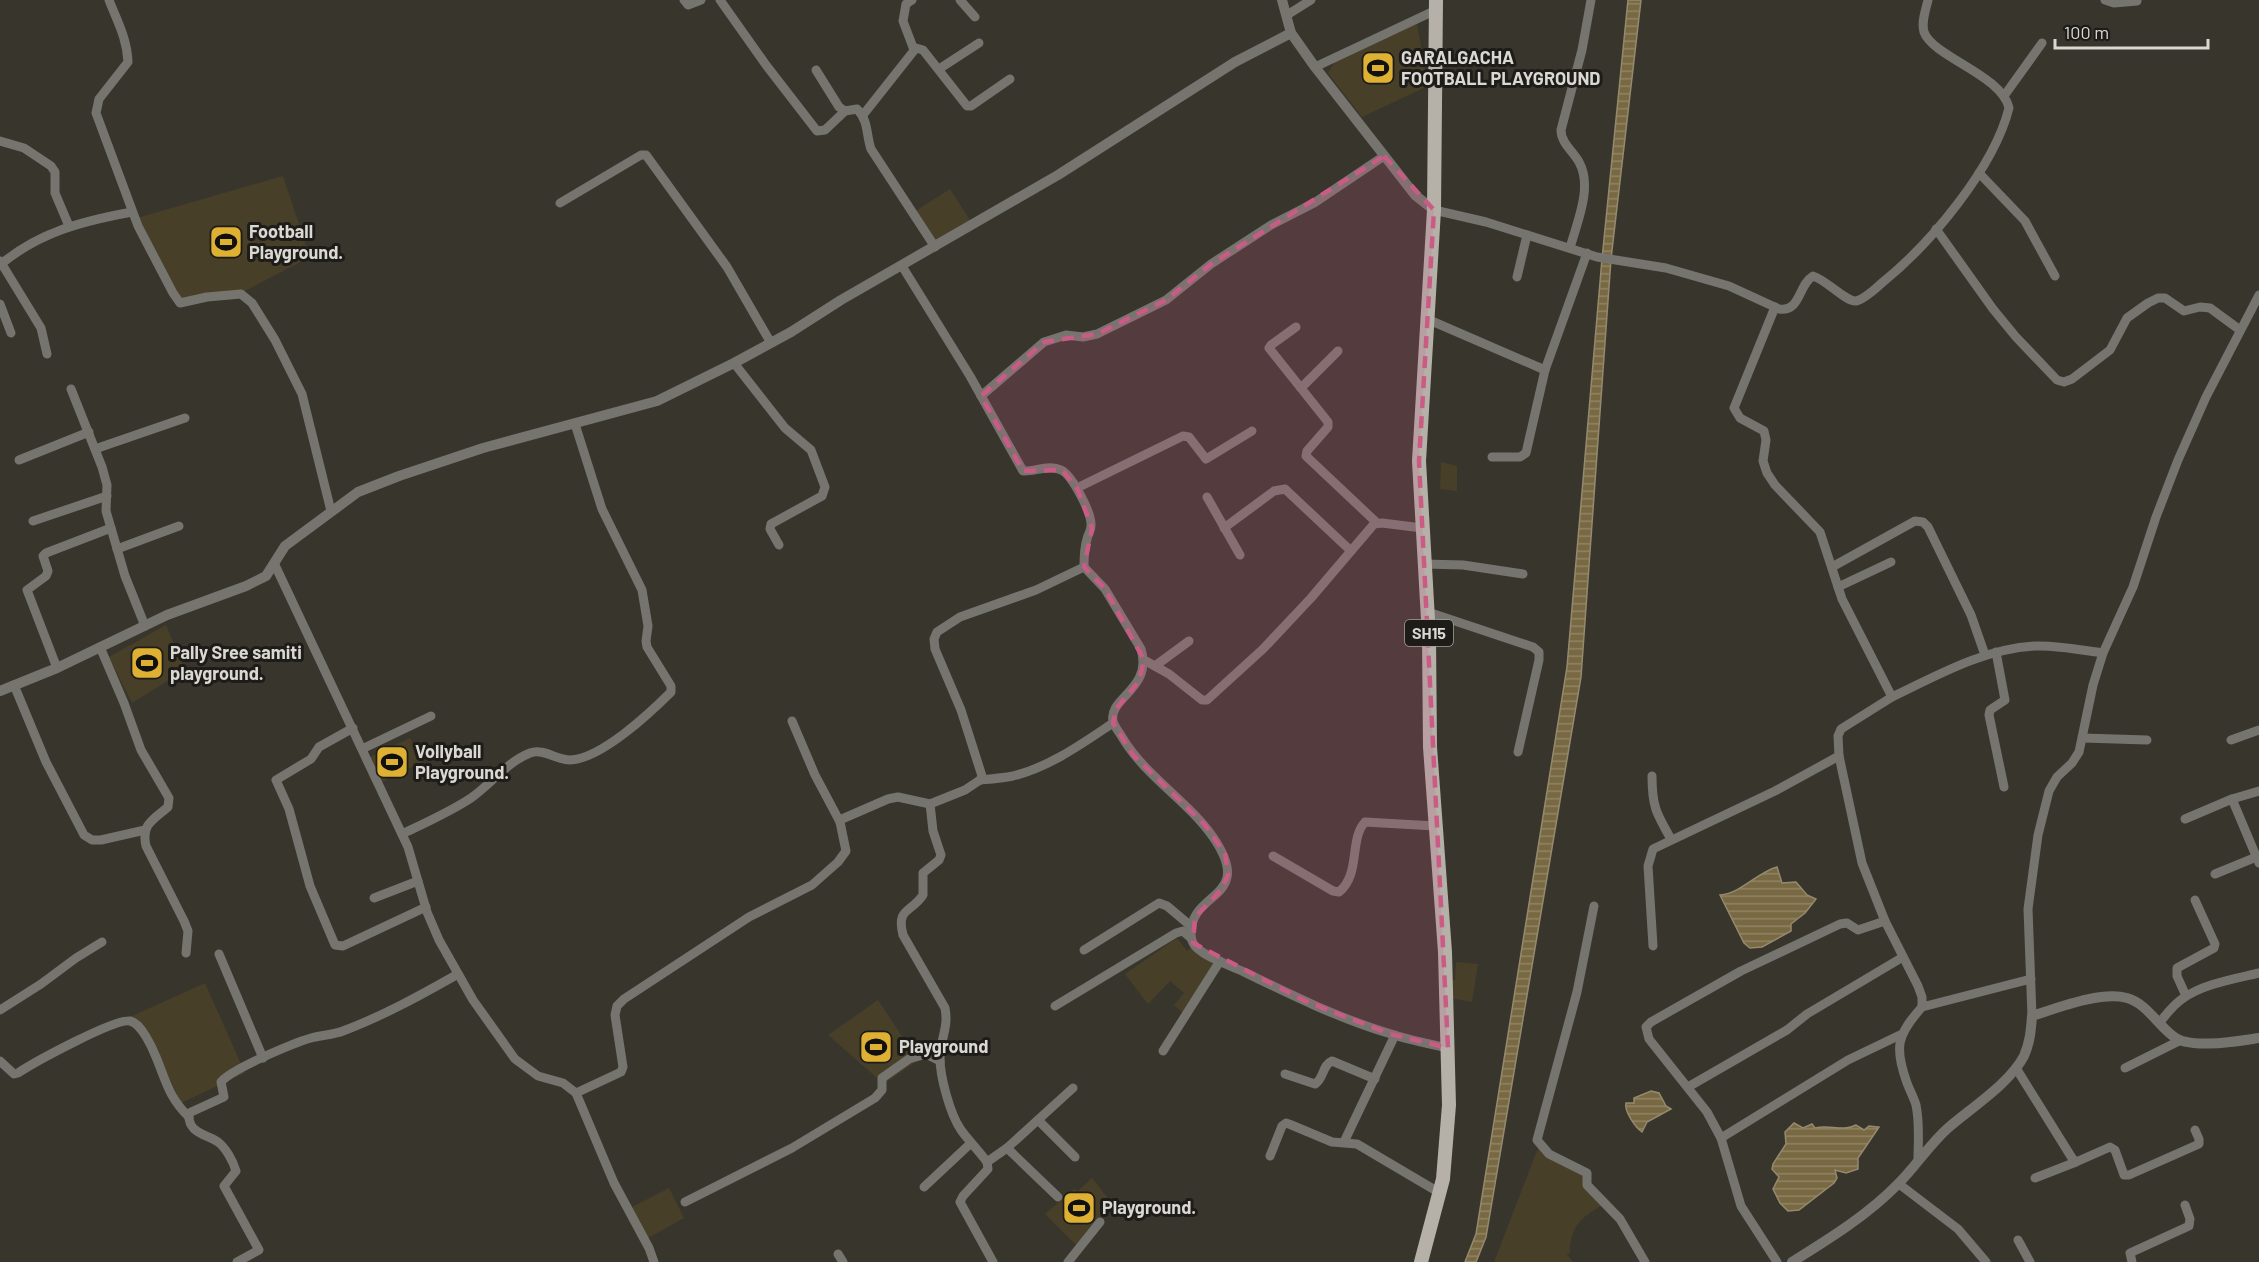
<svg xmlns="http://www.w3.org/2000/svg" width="2259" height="1262" font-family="Barlow,sans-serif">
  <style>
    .green { fill: #483f29 }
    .water { fill: url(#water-rules); stroke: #958a6e; stroke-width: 1.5 }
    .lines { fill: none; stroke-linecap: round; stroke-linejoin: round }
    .minor { stroke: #76746f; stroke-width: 9 }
    .tertiary { stroke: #76746f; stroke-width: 10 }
    .primary { stroke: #b5b1a8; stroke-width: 14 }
    .marked { fill: #ca5b85; fill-opacity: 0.2; stroke: #ca5b85; stroke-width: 4.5; stroke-dasharray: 12 8; stroke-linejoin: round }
    .labels { text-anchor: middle; stroke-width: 6; stroke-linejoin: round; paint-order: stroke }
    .shield { fill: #1e1c19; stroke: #a2a09b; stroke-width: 1.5 }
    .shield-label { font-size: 16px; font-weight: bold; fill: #dad8d3 }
    .poi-label { font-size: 18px; font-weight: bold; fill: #dad8d3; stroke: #1e1c19; text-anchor: start }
  </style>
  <defs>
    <pattern id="water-rules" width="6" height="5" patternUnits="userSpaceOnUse" patternTransform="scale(1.5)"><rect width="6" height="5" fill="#786943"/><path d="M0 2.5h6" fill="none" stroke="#918566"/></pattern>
  </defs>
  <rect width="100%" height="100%" fill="#38352c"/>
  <g class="green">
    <path d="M1417,24L1428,86L1362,117L1328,73L1334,63L1380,40Z"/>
    <path d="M283,176L310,257L243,292L180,303L137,218Z"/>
    <path d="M950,189L973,225L935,247L914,212Z"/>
    <path d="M1441,462L1457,466V491L1440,489Z"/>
    <path d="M166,625L185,670L132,703L109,657Z"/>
    <path d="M410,738L422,762L374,786L362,761Z"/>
    <path d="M1177,938L1187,951L1193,946L1220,964L1187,1017L1174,1005L1184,993L1170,981L1148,1004L1125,974Z"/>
    <path d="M1456,962L1478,964L1472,1002L1450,998L1448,980H1455Z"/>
    <path d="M205,983L245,1073L181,1103L152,1041L130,1017Z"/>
    <path d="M878,1000L918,1060L884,1084L828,1035Z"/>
    <path d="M1540,1143L1587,1173V1185L1604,1204C1581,1218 1570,1225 1570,1254L1566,1253L1573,1262H1494Z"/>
    <path d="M1092,1178L1111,1202L1077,1246L1045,1214L1074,1189L1078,1191Z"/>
    <path d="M669,1188L684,1218L648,1238L632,1207Z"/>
  </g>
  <g class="water">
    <path d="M1628,0H1641L1611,259L1581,677L1486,1237L1476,1262H1465L1476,1234L1567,667L1602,259Z"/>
    <path d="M1777,867L1782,883L1796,882L1807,895L1816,899L1805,913L1791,924V931L1762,947L1750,948L1744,943L1720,895C1742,893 1756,873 1777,867Z"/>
    <path d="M1651,1091L1659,1093L1666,1106L1671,1109L1647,1122L1642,1132C1635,1127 1624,1111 1626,1103H1634V1098Z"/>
    <path d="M1794,1123L1803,1128L1812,1124L1815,1128C1829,1124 1843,1132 1856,1125L1864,1130L1869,1126L1879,1127L1858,1158V1169L1846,1173L1835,1170L1837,1178L1834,1183L1799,1210L1788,1211L1780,1203L1773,1189L1779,1177L1772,1169L1773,1164L1786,1144L1785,1132Z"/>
  </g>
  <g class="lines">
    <g class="minor">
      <path d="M109,0C117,21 127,38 128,62L99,99L96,113L138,226L173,293L180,303L207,297L241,294L252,303L275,340L302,394L331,511"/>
      <path d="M684,0L688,5L701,0"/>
      <path d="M720,0L766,65L817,131L825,130L845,111"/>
      <path d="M912,0L906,4L903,21L914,50"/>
      <path d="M960,0L975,17"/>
      <path d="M2105,0L2114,3L2137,1"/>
      <path d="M1287,15L1311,0"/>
      <path d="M1315,67L1436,10"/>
      <path d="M939,69L979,43"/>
      <path d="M816,70L839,107L845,111L857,109C869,121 866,135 871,149L935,247"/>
      <path d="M2004,96L2042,43"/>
      <path d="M863,115L916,48L923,50L967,106H971L1010,79"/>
      <path d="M0,141L24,148L51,166L55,172V193L69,226"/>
      <path d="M1979,173L2025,221L2055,276"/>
      <path d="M560,203L641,155H646L727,267L771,343"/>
      <path d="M1434,210L1486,222L1597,257L1666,268L1729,286L1779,309C1801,312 1798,285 1813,276C1825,279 1846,302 1856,301C1865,299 1876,288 1883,282C1930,244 1994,168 2009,108C2002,75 1933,57 1924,32C1921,22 1926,9 1928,0"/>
      <path d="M1936,229L1993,309L2016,337L2057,380L2064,382L2072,379L2110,350L2127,318L2148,303L2158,298H2165L2184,311L2200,307L2210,308L2240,330"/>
      <path d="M1570,248C1577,222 1593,187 1579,162C1573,151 1561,143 1561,130L1582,50L1591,0"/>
      <path d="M0,261L41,328L47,354"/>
      <path d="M0,265C39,232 83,221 132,212"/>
      <path d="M902,266L970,376L1023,471C1035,472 1049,464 1061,470C1072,475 1092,513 1091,526C1091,531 1088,534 1087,539C1084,548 1084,557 1084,567L1105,589L1141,649C1153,689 1108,698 1113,721C1114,726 1119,732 1122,737C1145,776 1187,800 1213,837C1256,900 1190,890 1191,934C1191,939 1192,943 1196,947C1207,958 1229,965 1244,972C1291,995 1340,1019 1391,1034C1409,1040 1429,1044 1448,1048"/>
      <path d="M1517,277L1527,235"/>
      <path d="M0,304L11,333"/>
      <path d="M1775,307L1734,408L1740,418L1764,431L1766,440L1763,461L1767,473L1775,485L1820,532L1842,599L1892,697L1841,729L1838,736L1839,756L1862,863L1885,921L1918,986L1922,997V1007L2031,979"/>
      <path d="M1427,319L1545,370L1526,453L1520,457H1492"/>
      <path d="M1296,327L1271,345L1269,348L1328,422V427L1307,451L1306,456L1377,523"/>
      <path d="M734,363L785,428L811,450L825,487L822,496L771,524L770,529L779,545"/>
      <path d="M1545,370L1587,253"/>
      <path d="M1301,388L1338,351"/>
      <path d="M71,389L102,467L107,485L106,511L125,576L145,626"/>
      <path d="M981,396L1044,342L1066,335L1083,337L1097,334L1166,300L1211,264L1271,225L1314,203L1384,156"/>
      <path d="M95,449L185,418"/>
      <path d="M19,460L89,432"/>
      <path d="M1077,488L1183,436L1189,437L1206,459L1252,431"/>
      <path d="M1207,497L1240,555"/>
      <path d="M33,521L107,496"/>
      <path d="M1224,528L1274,491L1285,489L1351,551"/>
      <path d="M117,549L179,526"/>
      <path d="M274,563L408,847L427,912L439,940L473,1000L515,1059L538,1076L563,1083L576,1093L614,1183L649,1248L654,1262"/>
      <path d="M1424,564L1463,565L1523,574"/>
      <path d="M1832,567L1915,521L1923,522L1928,527L1971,615L1985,655"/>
      <path d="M1838,587L1891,562"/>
      <path d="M1428,612L1533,647L1539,652V660L1518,752"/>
      <path d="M100,647L124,703L141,750L169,798L168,807C153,820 141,824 146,846L184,921L188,931L186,953"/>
      <path d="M1996,652L2005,700L1990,710L1989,715L2004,787"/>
      <path d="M1144,660L1169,674L1202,700H1207L1263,649L1311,598L1374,524L1382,523L1422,528"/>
      <path d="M1155,666L1189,641"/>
      <path d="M57,668L27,590L46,576L48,571L43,556L46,553L111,528"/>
      <path d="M14,685L46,762L84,835L92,840H101L145,830"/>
      <path d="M1892,697C1938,675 1983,649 2035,646C2057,645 2081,650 2103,653"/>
      <path d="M792,721L815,775L840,822"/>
      <path d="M353,728L319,747L311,759L276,780L289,809L310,886L335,945L343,946L426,907"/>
      <path d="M2083,738L2147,740"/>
      <path d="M2231,740L2259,730"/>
      <path d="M362,749L431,716"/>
      <path d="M1652,776C1652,806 1656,813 1671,839"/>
      <path d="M980,780C991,779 1003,778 1013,776C1050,767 1083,743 1113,723"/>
      <path d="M2259,791L2232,799L2259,863"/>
      <path d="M930,804L933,831L941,855L939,860L923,873V895C911,913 896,908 903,935L945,1008C949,1027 940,1040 940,1058C940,1077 950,1114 961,1130C969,1141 979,1151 987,1162L988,1169L963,1196L960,1202L993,1262"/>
      <path d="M2185,819L2232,799"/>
      <path d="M402,834C425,823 450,812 471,798C491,784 507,762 530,753C543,748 557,760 570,760C601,759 650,713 671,692V686L647,647L646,641L648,626L642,590L602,509L575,424"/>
      <path d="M1273,856L1333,891L1339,892C1361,874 1349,839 1365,822L1435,826"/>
      <path d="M2215,874L2259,856"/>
      <path d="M374,898L418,881"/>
      <path d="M1594,906L1577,992L1537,1140L1549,1154L1587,1173V1185L1620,1219L1645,1262"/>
      <path d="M1653,946L1648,866L1653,849L1775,791L1839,756"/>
      <path d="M1084,950L1159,903L1167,906L1192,927"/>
      <path d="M219,954L263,1058"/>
      <path d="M2186,996L2177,976V968L2214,948L2215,944L2195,900"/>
      <path d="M1055,1006L1176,933L1183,931L1191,938"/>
      <path d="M0,1010L41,984L76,958L102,942"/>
      <path d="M2032,1016L2028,909L2038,835L2049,791L2057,777L2072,763L2079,752L2093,685L2103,653L2133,587L2156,517L2178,460L2206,397L2259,295"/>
      <path d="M2159,1023C2166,1015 2173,1005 2182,999C2203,984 2234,979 2259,973"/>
      <path d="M1163,1051L1220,961"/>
      <path d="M0,1061L14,1074L18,1073C33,1063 115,1018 130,1021C141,1023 152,1047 156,1057C166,1081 169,1098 189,1117"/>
      <path d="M2016,1068L2072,1158L2076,1162L2110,1147L2115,1150L2124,1175H2129L2199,1144V1139L2195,1130"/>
      <path d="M2125,1068L2179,1041"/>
      <path d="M1285,1074L1315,1084C1324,1079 1322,1065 1332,1061L1375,1079"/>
      <path d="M1688,1087L1787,1030L1807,1014L1903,957"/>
      <path d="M576,1093L621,1072L623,1067L615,1015L617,1006L624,999L749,917L812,885L838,862L846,851L840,822L842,819L888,799L898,797L930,804L965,790L980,780L982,776L961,710L935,649L934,639L937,632L960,617L1036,590L1084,567"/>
      <path d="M1038,1120L1075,1157"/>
      <path d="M1721,1138L1848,1060L1900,1035"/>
      <path d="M1344,1142L1395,1035"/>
      <path d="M1007,1148L1073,1088"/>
      <path d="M1270,1156L1282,1126L1286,1123L1289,1124L1332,1142L1357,1144L1440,1193"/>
      <path d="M1918,1161C1918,1142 1920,1124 1916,1105C1914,1098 1910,1091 1907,1083C1894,1047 1897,1035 1922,1007"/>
      <path d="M987,1162L1007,1148L1058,1197"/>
      <path d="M2035,1178L2076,1162"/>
      <path d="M1899,1184L1958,1229L1986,1262"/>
      <path d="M924,1187L971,1143"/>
      <path d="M685,1202L792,1148L875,1098L882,1090V1078L909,1059L926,1054L940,1061"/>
      <path d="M2018,1240L2030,1262"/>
      <path d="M838,1254L843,1262"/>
      <path d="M237,1262L259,1250L224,1186L236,1171C233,1161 226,1148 218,1142C206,1134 187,1133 189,1113L224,1097L221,1082C231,1069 294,1043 311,1038C321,1035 333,1035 343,1031C383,1016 421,995 458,974"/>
      <path d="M1068,1262L1100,1222"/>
      <path d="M1777,1262L1741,1206L1721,1138L1707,1112L1649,1039L1646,1027L1651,1022L1741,971L1840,924L1847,923L1858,930L1885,921"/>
      <path d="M2132,1262L2130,1253L2189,1226L2190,1219L2185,1205"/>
    </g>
    <g class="tertiary">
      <path d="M1282,0L1291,33"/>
      <path d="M0,691L57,668L167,615L246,586L266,576L285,546L358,492L399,476L483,448L657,401L734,363L791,332L841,300L1058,175L1235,62L1291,33L1315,67L1415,195L1434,210"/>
      <path d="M1792,1262C1829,1239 1868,1215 1899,1183C1916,1166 1929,1145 1948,1128C1971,1108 2010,1083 2024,1056C2030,1043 2031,1029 2032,1016C2058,1008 2100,991 2127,998C2146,1003 2158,1025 2173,1036C2189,1050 2238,1041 2259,1038"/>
    </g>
    <path class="primary" d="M1421,1262L1443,1179L1449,1105L1445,952L1430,747L1429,637L1419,461L1434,210L1436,0"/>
  </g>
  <path class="marked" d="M1384,156L1434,210L1419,461L1448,1048L1390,1034L1305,1001L1193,943L1195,917L1221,890L1228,875L1225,854L1205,825L1133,755L1113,723L1116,709L1139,681L1144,660L1105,589L1084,567L1092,528L1077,488L1062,470L1023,471L981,396L1044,342L1097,334L1166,300L1211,264Z"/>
  <defs>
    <g id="stadium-square" transform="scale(1.725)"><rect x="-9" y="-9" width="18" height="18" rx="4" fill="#deb133" stroke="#1e1c19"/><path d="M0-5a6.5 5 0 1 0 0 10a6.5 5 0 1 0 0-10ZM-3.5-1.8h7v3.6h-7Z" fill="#111"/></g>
  </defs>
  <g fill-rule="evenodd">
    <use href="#stadium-square" x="1378" y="68"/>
    <use href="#stadium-square" x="226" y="242"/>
    <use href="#stadium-square" x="147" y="663"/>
    <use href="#stadium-square" x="392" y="762"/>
    <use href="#stadium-square" x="876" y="1047"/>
    <use href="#stadium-square" x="1079" y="1208"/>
  </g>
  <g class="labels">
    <rect class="shield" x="1405" y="620" width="48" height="26" rx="4.5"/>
    <g class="shield-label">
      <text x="1429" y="639">SH15</text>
    </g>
    <g class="poi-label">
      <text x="1401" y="64">GARALGACHA<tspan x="1401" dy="21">FOOTBALL PLAYGROUND</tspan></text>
      <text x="249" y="238">Football<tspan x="249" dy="21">Playground.</tspan></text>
      <text x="170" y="659">Pally Sree samiti<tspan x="170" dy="21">playground.</tspan></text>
      <text x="415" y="758">Vollyball<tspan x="415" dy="21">Playground.</tspan></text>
      <text x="899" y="1053">Playground</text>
      <text x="1102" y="1214">Playground.</text>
    </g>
  </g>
  <path d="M2055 39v9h153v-9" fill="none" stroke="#dad8d3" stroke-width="3"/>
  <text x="2064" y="39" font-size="18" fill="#dad8d3" stroke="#1e1c19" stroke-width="4.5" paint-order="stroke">100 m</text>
</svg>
